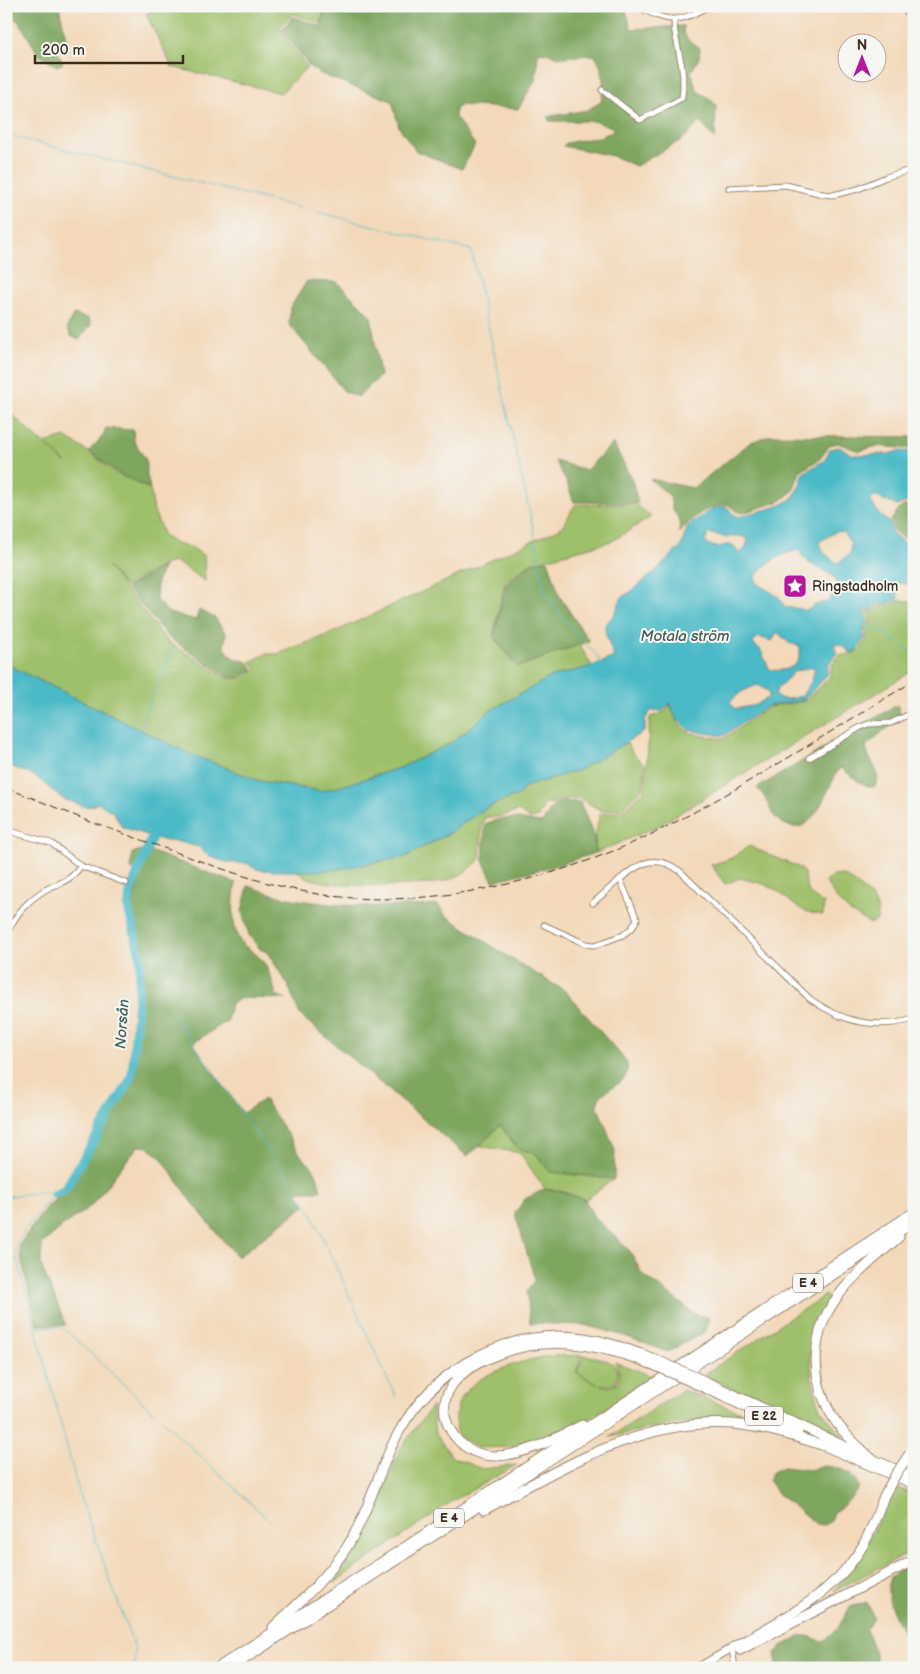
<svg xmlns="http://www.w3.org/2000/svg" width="920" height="1674" font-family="'Balsamiq Sans',sans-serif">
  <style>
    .green { fill: #9ec06a; stroke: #6c7544 }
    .forest { fill: #7ea65e; stroke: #5c683e }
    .water { fill: #4cbac7; stroke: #447272; fill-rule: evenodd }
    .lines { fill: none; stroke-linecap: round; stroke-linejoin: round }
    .stream { stroke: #4cbac7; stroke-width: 1 }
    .river { stroke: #4cbac7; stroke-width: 9 }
    .minor-casing { stroke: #97826c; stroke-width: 7 }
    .secondary-casing { stroke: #97826c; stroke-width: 9 }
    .trunk-casing { stroke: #97826c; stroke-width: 11 }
    .motorway-casing { stroke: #97826c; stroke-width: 11 }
    .minor { stroke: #fff; stroke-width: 5 }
    .secondary { stroke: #fff; stroke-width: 7 }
    .trunk { stroke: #fff; stroke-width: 9 }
    .motorway { stroke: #fff; stroke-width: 9 }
    .rail { stroke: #3b2a1e; stroke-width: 1; stroke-dasharray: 8 4; stroke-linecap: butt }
    .trunk-bridge-casing { stroke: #97826c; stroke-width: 11; stroke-linecap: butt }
    .motorway-bridge-casing { stroke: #97826c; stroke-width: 11; stroke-linecap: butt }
    .trunk-bridge { stroke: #fff; stroke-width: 9 }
    .motorway-bridge { stroke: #fff; stroke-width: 9 }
    .labels { text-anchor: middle; stroke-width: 4; stroke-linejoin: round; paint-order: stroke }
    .shield { fill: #f6f6f2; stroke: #73675e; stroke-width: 1 }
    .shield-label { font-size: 12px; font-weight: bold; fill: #3b2a1e }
    .poi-label { font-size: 14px; fill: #3b2a1e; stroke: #f6f6f2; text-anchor: start }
    .water-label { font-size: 15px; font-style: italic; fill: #415c59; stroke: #f6f6f2 }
  </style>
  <rect width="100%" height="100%" fill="#f6f6f2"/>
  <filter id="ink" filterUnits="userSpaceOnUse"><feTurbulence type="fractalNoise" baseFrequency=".02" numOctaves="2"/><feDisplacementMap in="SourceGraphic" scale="10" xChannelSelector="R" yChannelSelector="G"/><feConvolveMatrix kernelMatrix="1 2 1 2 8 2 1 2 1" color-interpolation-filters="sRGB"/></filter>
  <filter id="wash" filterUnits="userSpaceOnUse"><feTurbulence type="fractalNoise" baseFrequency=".0096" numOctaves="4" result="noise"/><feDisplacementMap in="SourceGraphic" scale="20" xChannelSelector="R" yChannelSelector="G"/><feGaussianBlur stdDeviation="1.12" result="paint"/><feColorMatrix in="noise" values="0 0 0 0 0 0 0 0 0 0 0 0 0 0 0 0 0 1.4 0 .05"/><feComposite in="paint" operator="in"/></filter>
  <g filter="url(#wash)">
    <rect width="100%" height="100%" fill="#f3d9ba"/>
    <g class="green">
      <path d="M160,6H325L321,23L293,14L279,28L307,67L281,93L172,67L146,14Z"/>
      <path d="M6,411L12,415L64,462L66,463L45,443L65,437L90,453L117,474L136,478V483L150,489L154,511L164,536L176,544L191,547L204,556L205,581L176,562L165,564L126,587L108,567L167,641L227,679L242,678L256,668L250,662L266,654H277L330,634L561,528L575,505L635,504L651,517L612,541L531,563L505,582L493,636L513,663L579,644L592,666L551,677L491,710L453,742L402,767L342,786L321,791L260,781L190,754L6,664Z"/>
      <path d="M900,600L914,603V670L658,826L596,853L595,836L600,814L622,812L645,790L650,717L665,712L670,704C682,738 692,733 723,739L769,707L805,701L829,678L833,662L839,655C857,655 859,651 868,636L865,632V627L870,623L868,611H876L880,605H890Z"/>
      <path d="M626,742L633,753L645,765L643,788L622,809L602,811L579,798L560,799L552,804L545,803L538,817L530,819L518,811L499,817H485L482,826L480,860C473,865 466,873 458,876C450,880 438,883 428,884C403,886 312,890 297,871L338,869L405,857L449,834L479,812L499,802L518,796L525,787L581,769Z"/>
      <path d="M749,846L800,868C808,876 804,882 808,890C811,897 818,900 824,903L823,915C796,912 795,903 774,889C765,883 751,881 740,878L725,884L711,865L732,858Z"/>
      <path d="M843,875C854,881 873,896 877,907C878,910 877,916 877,920L871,924C848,912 838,905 826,882L833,876Z"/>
      <path d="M500,1125L518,1149L535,1153L550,1172L614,1179L585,1200L564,1192L545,1189L520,1153L480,1146Z"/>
      <path d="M825,1295L829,1299L816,1325L810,1353L812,1378L820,1409L842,1435L839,1439L708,1377L706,1373Z"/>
      <path d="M582,1355L576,1372L598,1385L577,1372L584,1355C599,1358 625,1360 616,1383L610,1385H600L609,1387L618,1384C621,1376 619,1369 615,1362L655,1377L585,1421L516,1447L477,1448L458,1435C456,1426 455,1417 457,1408C465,1376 515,1363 543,1357C556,1355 570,1356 582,1355Z"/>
      <path d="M683,1390L759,1419C708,1416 660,1426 610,1437Z"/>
      <path d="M432,1406L435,1433L452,1457L482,1469L517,1465L454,1500L334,1583L371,1526L400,1449Z"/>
      <path d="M894,1488L914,1493V1550L834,1591L860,1558Z"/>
    </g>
    <g class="forest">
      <path d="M6,6H59L67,43L56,50L63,63L57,66L39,55L19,22L6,12Z"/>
      <path d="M326,6H625L631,29L684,26L683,32L688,40L700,48L699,58L691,72L697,91L709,98L716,105L715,139L700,122L683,139L636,166L613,156L563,146L566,143L600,137L614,131L612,127L594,121H549L548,117L552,116L587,110L601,102C604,86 605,69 594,55L561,57L541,52L538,54L536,79L518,109L461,105L455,109V117L475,145L462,169L416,151L399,127L392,101L323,75L310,67L282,29L293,17L321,26Z"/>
      <path d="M307,281L337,282L371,316L380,376L358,397L344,391L289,324L290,308Z"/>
      <path d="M74,314L89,319L91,325L79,340L71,336L67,328Z"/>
      <path d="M106,428L133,430L134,441L146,460L147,475L150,488L122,476L89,451L103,436Z"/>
      <path d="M771,435L914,437V449L877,446L859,451L838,443L830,445L819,460L800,471L793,491L780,501L743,513L737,511L727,504C705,506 694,517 679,533L680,521L672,508L670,496L650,479L693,488L751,442Z"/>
      <path d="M613,443L632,480L638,503L574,502L566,481L555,461L586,470Z"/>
      <path d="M905,505L914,512V546L893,530L894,526L891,521L898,510Z"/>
      <path d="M548,560L560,597L589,641L518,667L494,636L506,584L532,563Z"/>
      <path d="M164,566L157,580L156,600L169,613L196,620L199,610L215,618L226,634L224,647L233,658L248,662L253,669L240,677H227L168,637L127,588Z"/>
      <path d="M897,705L902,719L883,731L866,746C866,760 886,774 874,787C861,786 850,775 841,767C825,785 815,848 778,820C770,814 768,797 757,788Z"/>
      <path d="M561,801L580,802L594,836L595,853L554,866L493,881L483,861L485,824C508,814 518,820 542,823L554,805Z"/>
      <path d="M144,849L236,883C233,898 231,929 240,941C246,949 255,952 261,959C269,969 273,983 276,995L286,999L241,998L231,1004L227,1021L193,1043L243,1113L264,1099L304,1160C316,1167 318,1178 321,1191H297L306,1205L238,1257L221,1238L193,1203L162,1159L149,1147L138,1146L91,1206L63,1226L42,1244L41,1265L66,1325H37L21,1258L19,1245L47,1206L66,1191L128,1090L136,1072L144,960L142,947L131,913L140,872L131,869L132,853Z"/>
      <path d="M248,886C261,890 274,895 288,898C338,908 388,907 438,905L445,915L507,956L565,991L627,1062C631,1083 614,1083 602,1095C599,1097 598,1102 597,1105L615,1150L614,1179L550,1172L535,1153L518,1149L500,1125L480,1146L467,1156L300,1015L287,983L267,952L260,949L249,935L242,911Z"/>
      <path d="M545,1189L564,1192L585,1200L594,1217L630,1251L642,1274L695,1314L710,1318L705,1332L668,1352L625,1336L584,1325L530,1323L527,1292L535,1280L515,1213L525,1199Z"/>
      <path d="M824,1466C840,1467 853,1472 859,1487C852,1498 845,1505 834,1512L831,1521L824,1525L816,1524L776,1492L769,1481L771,1473L783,1467L810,1470Z"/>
      <path d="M914,1563V1652C903,1630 881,1601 890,1577Z"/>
      <path d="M867,1602L874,1618L866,1629L876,1657L875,1668H778L775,1653C782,1646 797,1635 807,1636C813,1637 818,1640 823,1642L838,1628L850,1607Z"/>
    </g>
    <path class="water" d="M839,447L854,455L889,454L898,451L914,452V508L906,502L897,506L875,496L870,500L879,514L892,525L891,531L906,545L914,549V588L906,584L897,583L898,599L889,603L878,604L874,609L864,610L868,623L864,625L863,633L866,636L856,651L850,653L844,646L836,644L834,645L837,653L829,663L827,675L804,700L768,706L723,736L689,730L676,718L670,703L663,711L652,710L645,719V731L581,769L525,787L518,796L499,802L479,812L449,833L405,857L338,869L317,871H277L260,870L252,867L247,863C233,865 208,860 199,847L175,841L163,840L122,827L114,813L99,803L87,807L63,799L35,776L13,767L6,762V664L190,754L260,781L320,791L342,786L402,767L453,742L491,710L551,677L589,667L614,657L606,635L605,625L614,615L622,597L632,591L659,568L681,546L688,526L713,508L726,506L733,514L740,517C768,506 798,511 802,474L825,460L830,449ZM837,531L843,532L851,544L850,554L837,563L825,554L819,542ZM708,533L726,537L740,536L748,539L746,547L741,553H738L735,547L731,544C720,547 714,549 705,542ZM799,550C801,553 803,558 806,560C821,575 851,571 828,602L817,604L806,611C800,607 792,609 785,607L779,597L758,584L755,578C762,564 784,552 799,550ZM777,632L789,643L800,646C802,666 788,672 770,670L760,649L756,647L753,641L759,637L772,641ZM812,667L815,669L811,682L802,696L788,699L777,698L775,694L777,689L795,671ZM757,685L768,691L769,697L756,705L735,709L730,702L741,692Z"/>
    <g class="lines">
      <g class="stream">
        <path d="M6,135L471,250L533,527L544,591L565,621L598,657L600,663"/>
        <path d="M864,625L883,631L914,655"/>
        <path d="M141,730L143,719L174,645"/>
        <path d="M174,1015L311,1212L396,1397"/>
        <path d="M54,1194C45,1204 19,1234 16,1246C16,1247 16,1254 16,1254L81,1500L135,1649L134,1668"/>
        <path d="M6,1197L38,1192L53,1194"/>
        <path d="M6,1273L16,1260"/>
        <path d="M36,1328L61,1327L69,1333L270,1521"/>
      </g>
      <path class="river" d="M54,1194L65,1189L129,1082L132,1073L141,959L128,908L130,892L152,837"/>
    </g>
  </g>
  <g filter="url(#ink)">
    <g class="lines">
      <g class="minor-casing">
        <g id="minor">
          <path d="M637,6C669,23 677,24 709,6"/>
          <path d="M903,6L914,24"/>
          <path d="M602,90L640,120L682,98C684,83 683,68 679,53C677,41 674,33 674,21"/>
          <path d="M729,188L786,185L823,194L833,195L858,189L886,177L914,169"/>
          <path d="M809,758L859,728L868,724L891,723L914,712"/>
          <path d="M6,830L51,843L81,866L126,883"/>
          <path d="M620,879C641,862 657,853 681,872L810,999C843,1022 874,1030 914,1019"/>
          <path d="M544,925L586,944L593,945L599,944L623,935L632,928L637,919L620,879L593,903"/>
          <path d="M6,934C17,914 25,902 45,890C63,880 66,885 81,866"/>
          <path d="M732,1648L735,1668"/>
        </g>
      </g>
      <g class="secondary-casing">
        <path id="secondary" d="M697,1668L732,1648"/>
      </g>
      <g class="trunk-casing">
        <g id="trunk">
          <path d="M732,1648C777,1622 829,1598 859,1552C870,1535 877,1515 884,1496"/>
          <path d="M740,1650L914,1560"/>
        </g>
      </g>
      <g class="motorway-casing">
        <g id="motorway">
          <path d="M707,1382L872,1459L914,1477"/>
          <path d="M703,1387L798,1432"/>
          <path d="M582,1425C556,1438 526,1455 496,1456C456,1457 427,1411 457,1379C468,1367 483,1360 499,1354C550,1334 601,1345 651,1364"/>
          <path d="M820,1444L914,1484"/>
          <path d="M872,1459C858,1446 841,1432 831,1414C810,1378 811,1333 836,1299C853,1275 877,1257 899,1237"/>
          <path d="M484,1510C560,1469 643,1417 733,1424C765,1427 794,1436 825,1446"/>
          <path d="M273,1627C300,1602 327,1578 347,1547C370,1510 379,1467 400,1430C433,1373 493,1337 559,1336C592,1336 624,1347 654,1359"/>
          <path d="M217,1668L405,1547L914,1212"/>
          <path d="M231,1668L914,1222"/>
        </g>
      </g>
      <use href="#minor" class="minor"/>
      <use href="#secondary" class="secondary"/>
      <use href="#trunk" class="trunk"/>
      <use href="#motorway" class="motorway"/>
      <path class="rail" d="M6,788C34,798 61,810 88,821C119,832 150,843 181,854C224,870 267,885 312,893C423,913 560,880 660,830C747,786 830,731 914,681"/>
      <g class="trunk-bridge-casing">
        <path id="trunk-bridge" d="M884,1496L896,1474L910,1453"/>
      </g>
      <g class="motorway-bridge-casing">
        <g id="motorway-bridge">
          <path d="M654,1359L707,1382"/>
          <path d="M651,1364L703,1387"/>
        </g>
      </g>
      <use href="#trunk-bridge" class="trunk-bridge"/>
      <use href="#motorway-bridge" class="motorway-bridge"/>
    </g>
  </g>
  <defs>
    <g id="sight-square" transform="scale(1.25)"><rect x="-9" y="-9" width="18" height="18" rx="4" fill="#b5179e" stroke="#f6f6f2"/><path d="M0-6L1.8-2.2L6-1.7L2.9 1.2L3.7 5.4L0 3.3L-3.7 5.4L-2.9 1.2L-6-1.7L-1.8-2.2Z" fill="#fff"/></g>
  </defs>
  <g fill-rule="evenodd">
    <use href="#sight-square" x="795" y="586"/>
  </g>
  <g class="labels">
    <g class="shield">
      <rect x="793" y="1273.5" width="30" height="19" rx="4"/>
      <rect x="745" y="1406.5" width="38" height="19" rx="4"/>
      <rect x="434" y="1508.5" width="30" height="19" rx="4"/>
    </g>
    <g class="shield-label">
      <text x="808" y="1287">E 4</text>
      <text x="764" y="1420">E 22</text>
      <text x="449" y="1522">E 4</text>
    </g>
    <g class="poi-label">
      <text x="812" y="591">Ringstadholm</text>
    </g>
    <g class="water-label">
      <text x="685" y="641">Motala ström</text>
      <text transform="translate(122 1024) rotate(-86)" y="5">Norsån</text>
    </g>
  </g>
  <rect width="920" height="1674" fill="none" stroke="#f6f6f2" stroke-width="25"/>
  <g transform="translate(862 58)"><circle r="24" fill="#f6f6f2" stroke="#aba49d"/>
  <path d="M0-4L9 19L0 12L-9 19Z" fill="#b5179e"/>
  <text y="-8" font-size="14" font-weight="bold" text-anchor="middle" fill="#3b2a1e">N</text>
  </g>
  <path d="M35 55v8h148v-8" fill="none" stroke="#3b2a1e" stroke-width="2.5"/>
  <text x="42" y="55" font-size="15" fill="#3b2a1e" stroke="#f6f6f2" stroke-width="4" paint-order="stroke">200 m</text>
</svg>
